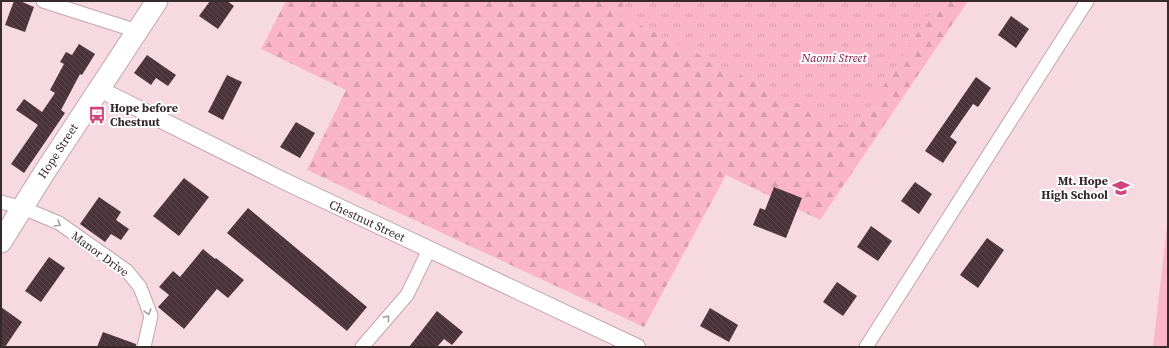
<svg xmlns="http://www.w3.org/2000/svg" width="1169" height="348" font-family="'Source Serif 4',serif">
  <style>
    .grass { fill: #fab5c8 }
    .forest { fill: url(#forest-firs) }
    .park { fill: url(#park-tufts) }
    .building { fill: url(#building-back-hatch) }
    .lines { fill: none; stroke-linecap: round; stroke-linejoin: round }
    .minor-casing { stroke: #c3a6ae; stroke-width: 15 }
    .tertiary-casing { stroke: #c3a6ae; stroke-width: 18 }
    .primary-casing { stroke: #c3a6ae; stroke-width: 23 }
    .minor { stroke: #fff; stroke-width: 13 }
    .tertiary { stroke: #fff; stroke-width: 16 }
    .primary { stroke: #fff; stroke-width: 21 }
    .oneway { stroke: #a59fa0 }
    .labels { text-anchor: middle; stroke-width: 4; stroke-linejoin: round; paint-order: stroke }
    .park-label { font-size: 12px; font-style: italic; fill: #851b48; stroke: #fff }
    .poi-label { font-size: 12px; font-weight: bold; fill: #362a2d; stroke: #fff; text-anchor: start }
    .street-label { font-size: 12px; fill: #362a2d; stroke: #fff }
  </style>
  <defs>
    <pattern id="forest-firs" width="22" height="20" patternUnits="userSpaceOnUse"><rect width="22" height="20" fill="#fab5c8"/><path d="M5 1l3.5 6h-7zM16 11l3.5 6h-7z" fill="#d79cac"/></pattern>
    <pattern id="park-tufts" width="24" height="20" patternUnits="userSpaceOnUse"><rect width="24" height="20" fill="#fab5c8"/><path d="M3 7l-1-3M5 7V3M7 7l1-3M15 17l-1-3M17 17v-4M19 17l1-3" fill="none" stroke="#d79cac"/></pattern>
    <pattern id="building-back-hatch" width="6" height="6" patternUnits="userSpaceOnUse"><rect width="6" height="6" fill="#4a333a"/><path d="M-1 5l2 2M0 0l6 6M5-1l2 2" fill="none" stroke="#5c484e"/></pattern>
  </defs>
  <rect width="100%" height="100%" fill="#f7d9e1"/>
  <path class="grass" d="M1168,219V340L1167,347H1153Z"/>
  <path class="forest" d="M286,1H968L820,220L726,175L644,327L307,170L346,90L261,49Z"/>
  <path class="park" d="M626,1H938L854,132L618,14Z"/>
  <g class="building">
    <path d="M14,1H20L34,7L25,32L5,25Z"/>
    <path d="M210,1H227L234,6L218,29L199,16Z"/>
    <path d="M1011,16L1029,29L1016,48L998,35Z"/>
    <path d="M79,44L95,54L82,75L80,74L61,110L65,113L24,173L11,164L38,125L16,110L24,99L42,112L55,93L50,90L64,64L60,62L66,52L72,55Z"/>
    <path d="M147,55L176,75L168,86L156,78L151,85L134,73Z"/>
    <path d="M227,75L242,82L223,120L208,112Z"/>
    <path d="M976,77L991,88L978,107L973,104L950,137L957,142L943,163L925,151Z"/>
    <path d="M296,122L315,133L300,158L280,147Z"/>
    <path d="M184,178L209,197L179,236L153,216Z"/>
    <path d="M915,182L932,194L919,214L901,201Z"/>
    <path d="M774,187L802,198L786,238L753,225L760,208L765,210Z"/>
    <path d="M99,197L121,212L116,220L129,229L121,240L111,234L105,242L80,224Z"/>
    <path d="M248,208L367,307L347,331L227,233Z"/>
    <path d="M871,226L892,241L878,261L857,247Z"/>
    <path d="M987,238L1004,250L978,288L960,275Z"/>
    <path d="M203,249L215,259L216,258L244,280L228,298L217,289L184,329L158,307L169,295L159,287L173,271L180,277Z"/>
    <path d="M49,257L65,268L41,302L25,291Z"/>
    <path d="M837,282L857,296L843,316L823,302Z"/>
    <path d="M1,307L22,322L5,347H1Z"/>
    <path d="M710,308L738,325L729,342L700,326Z"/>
    <path d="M437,311L463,332L452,345L444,339L437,347H409Z"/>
    <path d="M103,332L136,344V347H97Z"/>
  </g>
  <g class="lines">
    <g class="minor-casing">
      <g id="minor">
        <path d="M43,1L137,31"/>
        <path d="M1,202L23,208L59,223L127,271L140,287L151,316L144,347"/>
        <path d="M362,347L407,295L429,250"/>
        <path d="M866,347L1087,1"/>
      </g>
    </g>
    <g class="tertiary-casing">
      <path id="tertiary" d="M99,89L284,181L637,347"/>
    </g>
    <g class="primary-casing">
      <path id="primary" d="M1,242L44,173L157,1"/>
    </g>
    <use href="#minor" class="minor"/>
    <use href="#tertiary" class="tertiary"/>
    <use href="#primary" class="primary"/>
  </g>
  <defs><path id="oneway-chevron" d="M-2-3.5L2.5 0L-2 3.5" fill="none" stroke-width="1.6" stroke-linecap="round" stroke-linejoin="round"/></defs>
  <g class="oneway">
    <use href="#oneway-chevron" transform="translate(58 224) rotate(30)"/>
    <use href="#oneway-chevron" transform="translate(148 312) rotate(74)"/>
    <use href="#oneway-chevron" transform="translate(387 318) rotate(-49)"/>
  </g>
  <defs>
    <g id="bus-bare" transform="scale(1.38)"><path d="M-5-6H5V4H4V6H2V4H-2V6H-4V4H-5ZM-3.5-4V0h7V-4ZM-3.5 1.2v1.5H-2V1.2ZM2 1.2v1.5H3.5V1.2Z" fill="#d0457b" stroke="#fff" stroke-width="2.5" paint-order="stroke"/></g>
    <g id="school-bare" transform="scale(1.38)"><path d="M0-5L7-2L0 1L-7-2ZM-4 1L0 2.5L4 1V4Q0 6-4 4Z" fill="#d0457b" stroke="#fff" stroke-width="2.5" paint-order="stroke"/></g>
  </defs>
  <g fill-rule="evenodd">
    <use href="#bus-bare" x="97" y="115"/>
    <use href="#school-bare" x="1121" y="188"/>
  </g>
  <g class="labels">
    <g class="park-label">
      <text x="834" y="62">Naomi Street</text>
    </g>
    <g class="poi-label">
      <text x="110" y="112">Hope before<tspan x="110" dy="14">Chestnut</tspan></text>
      <text x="1108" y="185" text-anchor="end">Mt. Hope<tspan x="1108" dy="14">High School</tspan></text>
    </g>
    <g class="street-label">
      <text transform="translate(58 151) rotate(-57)" y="4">Hope Street</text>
      <text transform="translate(367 221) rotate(25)" y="4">Chestnut Street</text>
      <text transform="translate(100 254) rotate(36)" y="4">Manor Drive</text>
    </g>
  </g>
  <rect width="1169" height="348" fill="none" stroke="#362a2d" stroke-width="4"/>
</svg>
